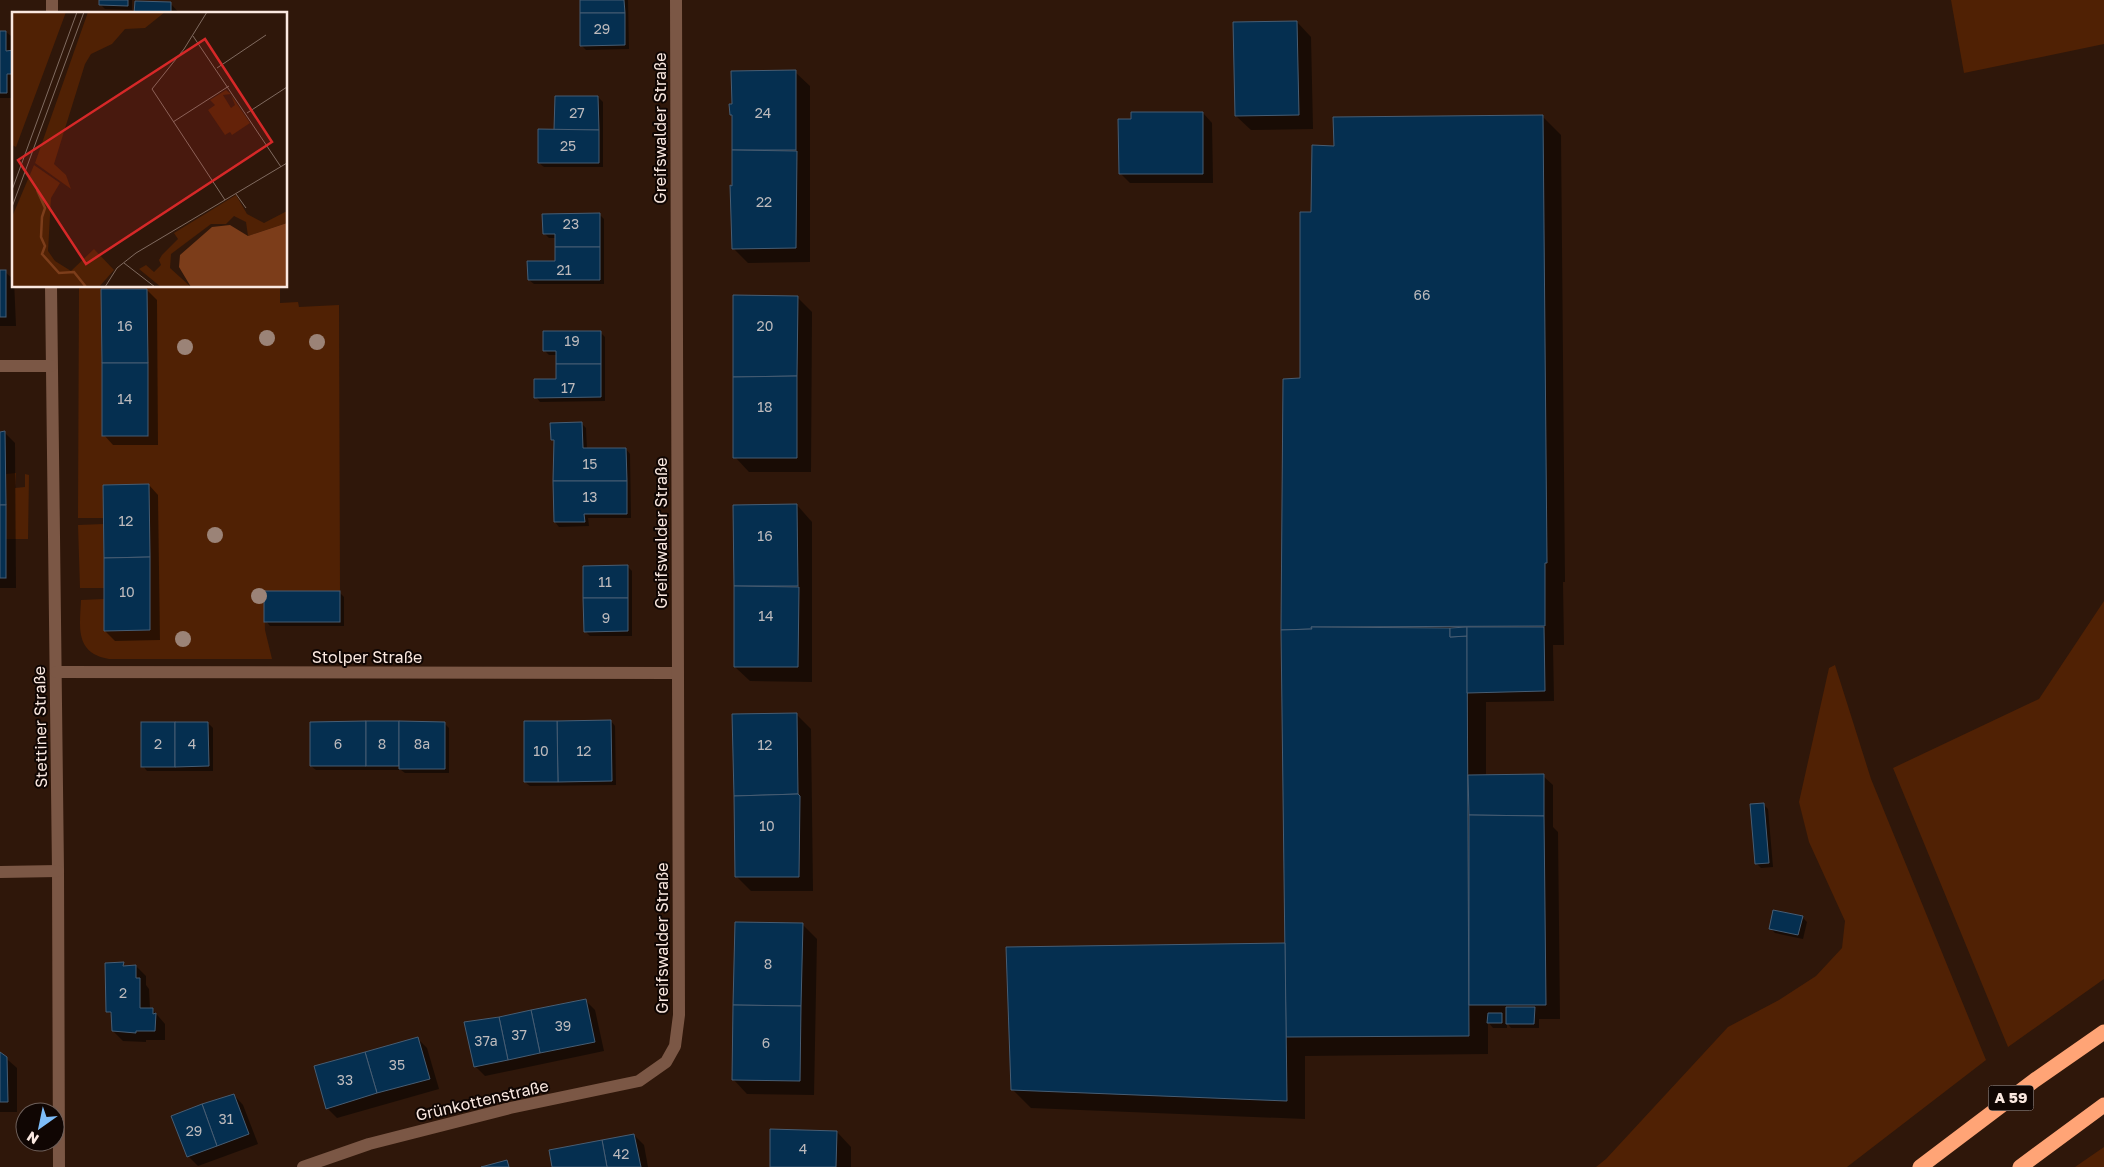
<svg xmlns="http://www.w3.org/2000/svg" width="2104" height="1167" font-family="'Golos Text',sans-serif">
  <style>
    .green { fill: #502104 }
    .shadow { fill: #0007 }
    .building { fill: #052f50; stroke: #475d73 }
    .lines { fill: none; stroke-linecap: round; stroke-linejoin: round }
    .street { stroke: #7b5745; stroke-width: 12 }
    .highway { stroke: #ffa476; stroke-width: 15 }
    .tree { fill: #9b8377 }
    .labels { text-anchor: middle; stroke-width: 4; stroke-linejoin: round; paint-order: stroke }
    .number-label { font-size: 14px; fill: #bdbabc }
    .shield { fill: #100603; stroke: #b4a49e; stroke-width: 1 }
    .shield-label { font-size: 15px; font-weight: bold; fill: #fae8e0 }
    .street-label { font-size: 16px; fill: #fae8e0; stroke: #100603 }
    .inset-river { fill: none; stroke: #7c3d1a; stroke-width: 2.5 }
    .inset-road { fill: none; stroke: #806b60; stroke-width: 1 }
    .view { fill: #d62828; fill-opacity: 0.15; stroke: #d62828; stroke-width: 2.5 }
    .inset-edge { fill: none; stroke: #fae8e0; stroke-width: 2.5 }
  </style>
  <rect width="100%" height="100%" fill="#2f170a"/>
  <g class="green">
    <path d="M1951,0H2104V44L1964,73Z"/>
    <path d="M79,286H280V303L298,302L299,307L339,305L340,591H264L265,630L272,659H109C74,653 80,626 81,600L104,599V631L150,630L149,484L103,485V518H78Z"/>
    <path d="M16,473L15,488L25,487V474L29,475L28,539H6V474Z"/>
    <path d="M104,524V588H80L78,525Z"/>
    <path d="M2104,601V979L2008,1047L1893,768L2039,699Z"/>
    <path d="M1835,665L1871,779L1986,1060L1847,1167H1596L1606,1159L1728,1027L1779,1000L1816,976L1842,948L1845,921L1809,842L1799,802L1829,668Z"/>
    <path d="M2104,1147V1167H2075Z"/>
  </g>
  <g class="shadow">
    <path d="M101,0H132V10L105,9L101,5Z"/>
    <path d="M581,0H628L629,49L586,50L581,45Z"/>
    <path d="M170,3L180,14H136Z"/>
    <path d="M1297,22L1311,37L1313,129L1251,130L1236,116Z"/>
    <path d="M0,32H6L11,36V52H14V78H11V98H0Z"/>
    <path d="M795,72L810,86V262L748,263L733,248L732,196L733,117L731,115Z"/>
    <path d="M598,97L603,102V167H544L539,163L555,131Z"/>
    <path d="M1203,113L1212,123L1213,183H1130L1120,173Z"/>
    <path d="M1542,116L1561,135L1565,582H1563L1564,645H1553L1554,701L1486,702V776H1543L1553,785V827L1558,832L1560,1019H1539V1028H1511L1507,1023V1028H1493L1488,1022V1054L1305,1056V1119L1031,1108L1012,1089L1286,945L1302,379L1313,213L1335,147Z"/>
    <path d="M599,214L604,219V284H534L529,280L556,262V238H549L544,233Z"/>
    <path d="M0,272H5L14,280L16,326H0Z"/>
    <path d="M147,290L157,300L158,445H113L104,435Z"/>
    <path d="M797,297L812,312L811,472H749L735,457Z"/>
    <path d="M600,332L605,337V401L540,402L536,397L557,380V355H549L544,350Z"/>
    <path d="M582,424L586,428L587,449H626L630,454L631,518H588L589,526L559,527L555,522V442L552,439Z"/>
    <path d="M0,433H5L15,443L16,588H0Z"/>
    <path d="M149,485L158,495L160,640L115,641L105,631Z"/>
    <path d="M797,505L812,522V682L750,681L735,667V506Z"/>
    <path d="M627,566L632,571V636H590L585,631Z"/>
    <path d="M339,592L344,597V626H270L266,621Z"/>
    <path d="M796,714L811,729L813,891H751L736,876Z"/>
    <path d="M611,721L615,726L616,785L530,786L525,782Z"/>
    <path d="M208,723L213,728V771H147L143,766Z"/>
    <path d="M444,723L449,728V773H405L401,770H316L311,766Z"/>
    <path d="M1763,804L1768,809L1773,867L1761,868L1756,863Z"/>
    <path d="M1802,917L1807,922L1803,939L1775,933L1770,928Z"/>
    <path d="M802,924L817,939L814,1095L747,1094L733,1079Z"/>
    <path d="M123,964L126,967L136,966L146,976V985L149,989L150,1009H152L165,1024V1040H146V1042L123,1041L113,1031V1016L107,1011Z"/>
    <path d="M585,1000L595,1010L604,1051L485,1076L475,1066L465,1023Z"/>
    <path d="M417,1038L427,1048L439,1089L337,1118L327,1108Z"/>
    <path d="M0,1053L17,1068V1112H0Z"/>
    <path d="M234,1095L243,1105L258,1144L198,1166L188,1156Z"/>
    <path d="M837,1132L851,1147V1167H771Z"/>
    <path d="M634,1135L644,1145L648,1167H553Z"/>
  </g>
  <g class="building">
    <path d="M99,0H128V6L99,5Z"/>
    <path d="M580,0H624L625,13H580Z"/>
    <path d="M135,1L171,2V14H134Z"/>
    <path d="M580,13H625V45L580,46Z"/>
    <path d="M1297,21L1299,115L1235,116L1233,22Z"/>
    <path d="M0,31H6V51L14,50V74H7V93H0Z"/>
    <path d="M796,70V150H732V115H730L729,104H732L731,71Z"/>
    <path d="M555,96H598L599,130H554Z"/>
    <path d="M1131,112H1203V174H1119L1118,119H1131Z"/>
    <path d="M1543,115L1547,563H1545V626L1311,627L1312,629L1281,630L1283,379L1300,378V212H1311L1312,145L1334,146L1333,117Z"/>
    <path d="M538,129L599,130V163H538Z"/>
    <path d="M732,150L797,151L796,248L732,249L730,185L732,186Z"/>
    <path d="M600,213V247H555V234H543L542,214Z"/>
    <path d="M555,247H600V280H528L527,261H555Z"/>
    <rect x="0" y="270" width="6" height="47"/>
    <path d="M101,289H147L148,363H102Z"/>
    <path d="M733,295L798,296L797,376L733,377Z"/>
    <path d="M543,331H601V364H556V351H543Z"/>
    <rect x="102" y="363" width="46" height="73"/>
    <path d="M556,364H601V397L534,398V379H556Z"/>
    <path d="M797,376V458H733V377Z"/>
    <path d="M582,422L583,448H626L627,481H553L554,440H551L550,423Z"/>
    <path d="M5,431L6,505H0V432Z"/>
    <path d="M553,481H627V514H584L585,522H554Z"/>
    <path d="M149,484L150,557L104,558L103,485Z"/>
    <path d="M797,504L798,586H734L733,505Z"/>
    <rect x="0" y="505" width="6" height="73"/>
    <path d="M150,557V630L104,631V558Z"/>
    <path d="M628,565V598H583V566Z"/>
    <path d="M734,586L799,587L798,667H734Z"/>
    <rect x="264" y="591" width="76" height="31"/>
    <path d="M583,598H628V631L584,632Z"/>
    <path d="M1311,627L1450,628V637L1467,636L1469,1036L1286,1037L1281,630L1312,629Z"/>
    <path d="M1467,627V636L1450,637V628Z"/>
    <path d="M1467,627H1544L1545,691L1467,693Z"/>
    <path d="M797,713L798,794L734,796L732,714Z"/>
    <path d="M611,720L612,781L558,782L557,721Z"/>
    <path d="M366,721V766H310V722Z"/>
    <rect x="366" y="721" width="33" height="45"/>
    <path d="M399,721L445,722V769H399Z"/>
    <path d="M524,721H557L558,782H524Z"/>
    <rect x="141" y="722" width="34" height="45"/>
    <path d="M175,722H208L209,766L175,767Z"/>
    <path d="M1544,774V816L1469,815L1468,775Z"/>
    <path d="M798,794L800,796L799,877H735L734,796Z"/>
    <path d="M1764,803L1769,863L1755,864L1750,804Z"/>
    <path d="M1469,815L1544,816L1546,1005H1469Z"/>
    <path d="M1773,910L1803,916L1798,935L1769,929Z"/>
    <path d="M735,922L803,923L801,1006L733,1005Z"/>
    <path d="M1285,943L1287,1101L1011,1090L1006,947Z"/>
    <path d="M124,962L123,966L136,965V978H140V1008H153V1014L156,1013L155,1031H136V1033L112,1031L111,1012H106L105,963Z"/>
    <path d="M586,999L595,1042L540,1053L531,1010Z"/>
    <path d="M733,1005L801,1006L800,1081L732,1080Z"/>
    <path d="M1506,1007H1535L1534,1024H1506Z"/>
    <path d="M531,1010L540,1053L508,1060L499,1017Z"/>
    <path d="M1488,1013H1502V1023H1487Z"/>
    <path d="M499,1017L508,1060L474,1067L464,1022Z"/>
    <path d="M418,1037L430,1079L377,1093L365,1052Z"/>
    <path d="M0,1052L7,1057L8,1102H0Z"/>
    <path d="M365,1052L377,1093L326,1109L314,1066Z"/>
    <path d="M234,1094L249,1134L217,1146L202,1104Z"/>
    <path d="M202,1104L217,1146L187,1157L171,1116Z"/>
    <path d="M770,1129L837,1131L836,1167H770Z"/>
    <path d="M634,1134L641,1167H607L602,1140Z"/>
    <path d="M602,1140L607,1167H552L549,1150Z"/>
    <path d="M507,1160L509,1167H481Z"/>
  </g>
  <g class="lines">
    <g class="street">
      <path d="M52,14V0"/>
      <path d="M51,286L58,871L59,1167"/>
      <path d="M0,366H51"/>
      <path d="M56,672L678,673"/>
      <path d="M0,872L58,871"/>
      <path d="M303,1167L369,1144L510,1108L639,1081L666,1062L675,1046L679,1015L676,0"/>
    </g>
    <g class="highway">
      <path d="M1920,1167L2035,1080L2104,1032"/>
      <path d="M2020,1167L2104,1105"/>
    </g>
  </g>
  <g class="tree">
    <circle cx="267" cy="338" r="8"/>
    <circle cx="317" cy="342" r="8"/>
    <circle cx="185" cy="347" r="8"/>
    <circle cx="215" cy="535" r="8"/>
    <circle cx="259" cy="596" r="8"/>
    <circle cx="183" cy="639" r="8"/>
  </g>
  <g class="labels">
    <g class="number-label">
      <text x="602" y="34">29</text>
      <text x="577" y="118">27</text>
      <text x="763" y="118">24</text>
      <text x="568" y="151">25</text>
      <text x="764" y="207">22</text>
      <text x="571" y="229">23</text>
      <text x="564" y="275">21</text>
      <text x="1422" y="300">66</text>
      <text x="125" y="331">16</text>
      <text x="765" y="331">20</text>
      <text x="572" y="346">19</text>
      <text x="568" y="393">17</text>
      <text x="125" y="404">14</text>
      <text x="765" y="412">18</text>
      <text x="590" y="469">15</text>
      <text x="590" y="502">13</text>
      <text x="126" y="526">12</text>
      <text x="765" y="541">16</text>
      <text x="605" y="587">11</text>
      <text x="127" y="597">10</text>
      <text x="766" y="621">14</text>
      <text x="606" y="623">9</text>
      <text x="158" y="749">2</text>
      <text x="192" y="749">4</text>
      <text x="338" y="749">6</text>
      <text x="382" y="749">8</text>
      <text x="422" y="749">8a</text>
      <text x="765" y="750">12</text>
      <text x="541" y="756">10</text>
      <text x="584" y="756">12</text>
      <text x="767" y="831">10</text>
      <text x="768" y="969">8</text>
      <text x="123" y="998">2</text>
      <text x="563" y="1031">39</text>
      <text x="519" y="1040">37</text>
      <text x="486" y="1046">37a</text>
      <text x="766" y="1048">6</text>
      <text x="397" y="1070">35</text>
      <text x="345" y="1085">33</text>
      <text x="226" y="1124">31</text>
      <text x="194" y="1136">29</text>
      <text x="803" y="1154">4</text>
      <text x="621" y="1159">42</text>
    </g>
    <rect class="shield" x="1988.5" y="1085.5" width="45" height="25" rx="4"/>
    <g class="shield-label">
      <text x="2011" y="1103">A 59</text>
    </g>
    <g class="street-label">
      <text transform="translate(660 128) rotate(-90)" y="6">Greifswalder Straße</text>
      <text transform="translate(661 533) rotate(-90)" y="6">Greifswalder Straße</text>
      <text x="367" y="663">Stolper Straße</text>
      <text transform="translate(40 727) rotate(-91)" y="6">Stettiner Straße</text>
      <text transform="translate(662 938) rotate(-90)" y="6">Greifswalder Straße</text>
      <text transform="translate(482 1100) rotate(-13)" y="6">Grünkottenstraße</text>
    </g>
  </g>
  <g transform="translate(12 12)">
    <rect width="275" height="275" fill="#2f170a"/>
    <path d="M0,0H54L4,135L0,133ZM76,0H153L133,16L113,17L100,32L79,42L73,52L42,152L54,163L59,177L23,151ZM214,78L219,82L211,83L219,96L223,93L219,83L238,111L220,123L218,120L213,123L196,98L203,93L198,88ZM22,153L48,171L39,186L36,239L43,249L59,259L82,237L102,258L87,275H0V205ZM224,183L235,202L252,211L275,199V211L236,224L234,210L222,204L214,212H199L159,242L158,256L179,275H149L127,257L134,253L142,260L149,253L147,248L150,243L166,227L162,221Z" fill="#502104"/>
    <path d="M275,211V275H179L167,255L168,243L200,215L218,213L236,224Z" fill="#7c3d1a"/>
    <path class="inset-river" d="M25,178L33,196L30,205L29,225L33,234L30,242L47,261L62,260L74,275"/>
    <path class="inset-road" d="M195,0L172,37L140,77L213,188M181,24L269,155M205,56L254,23M235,101L275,75M161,110L217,74M0,178L65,0M224,182L234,196M0,195L72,0M112,251L143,275M93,275L105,256L124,241L275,151"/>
    <path class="view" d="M193,27L260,130L74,252L6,148Z"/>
    <rect width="275" height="275" class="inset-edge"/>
  </g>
  <g transform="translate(40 1127) rotate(213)"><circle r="24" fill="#100603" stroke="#6e605b"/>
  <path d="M0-4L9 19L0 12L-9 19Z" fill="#7ebdf9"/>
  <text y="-8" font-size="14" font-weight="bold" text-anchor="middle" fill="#fae8e0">N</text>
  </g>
</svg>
